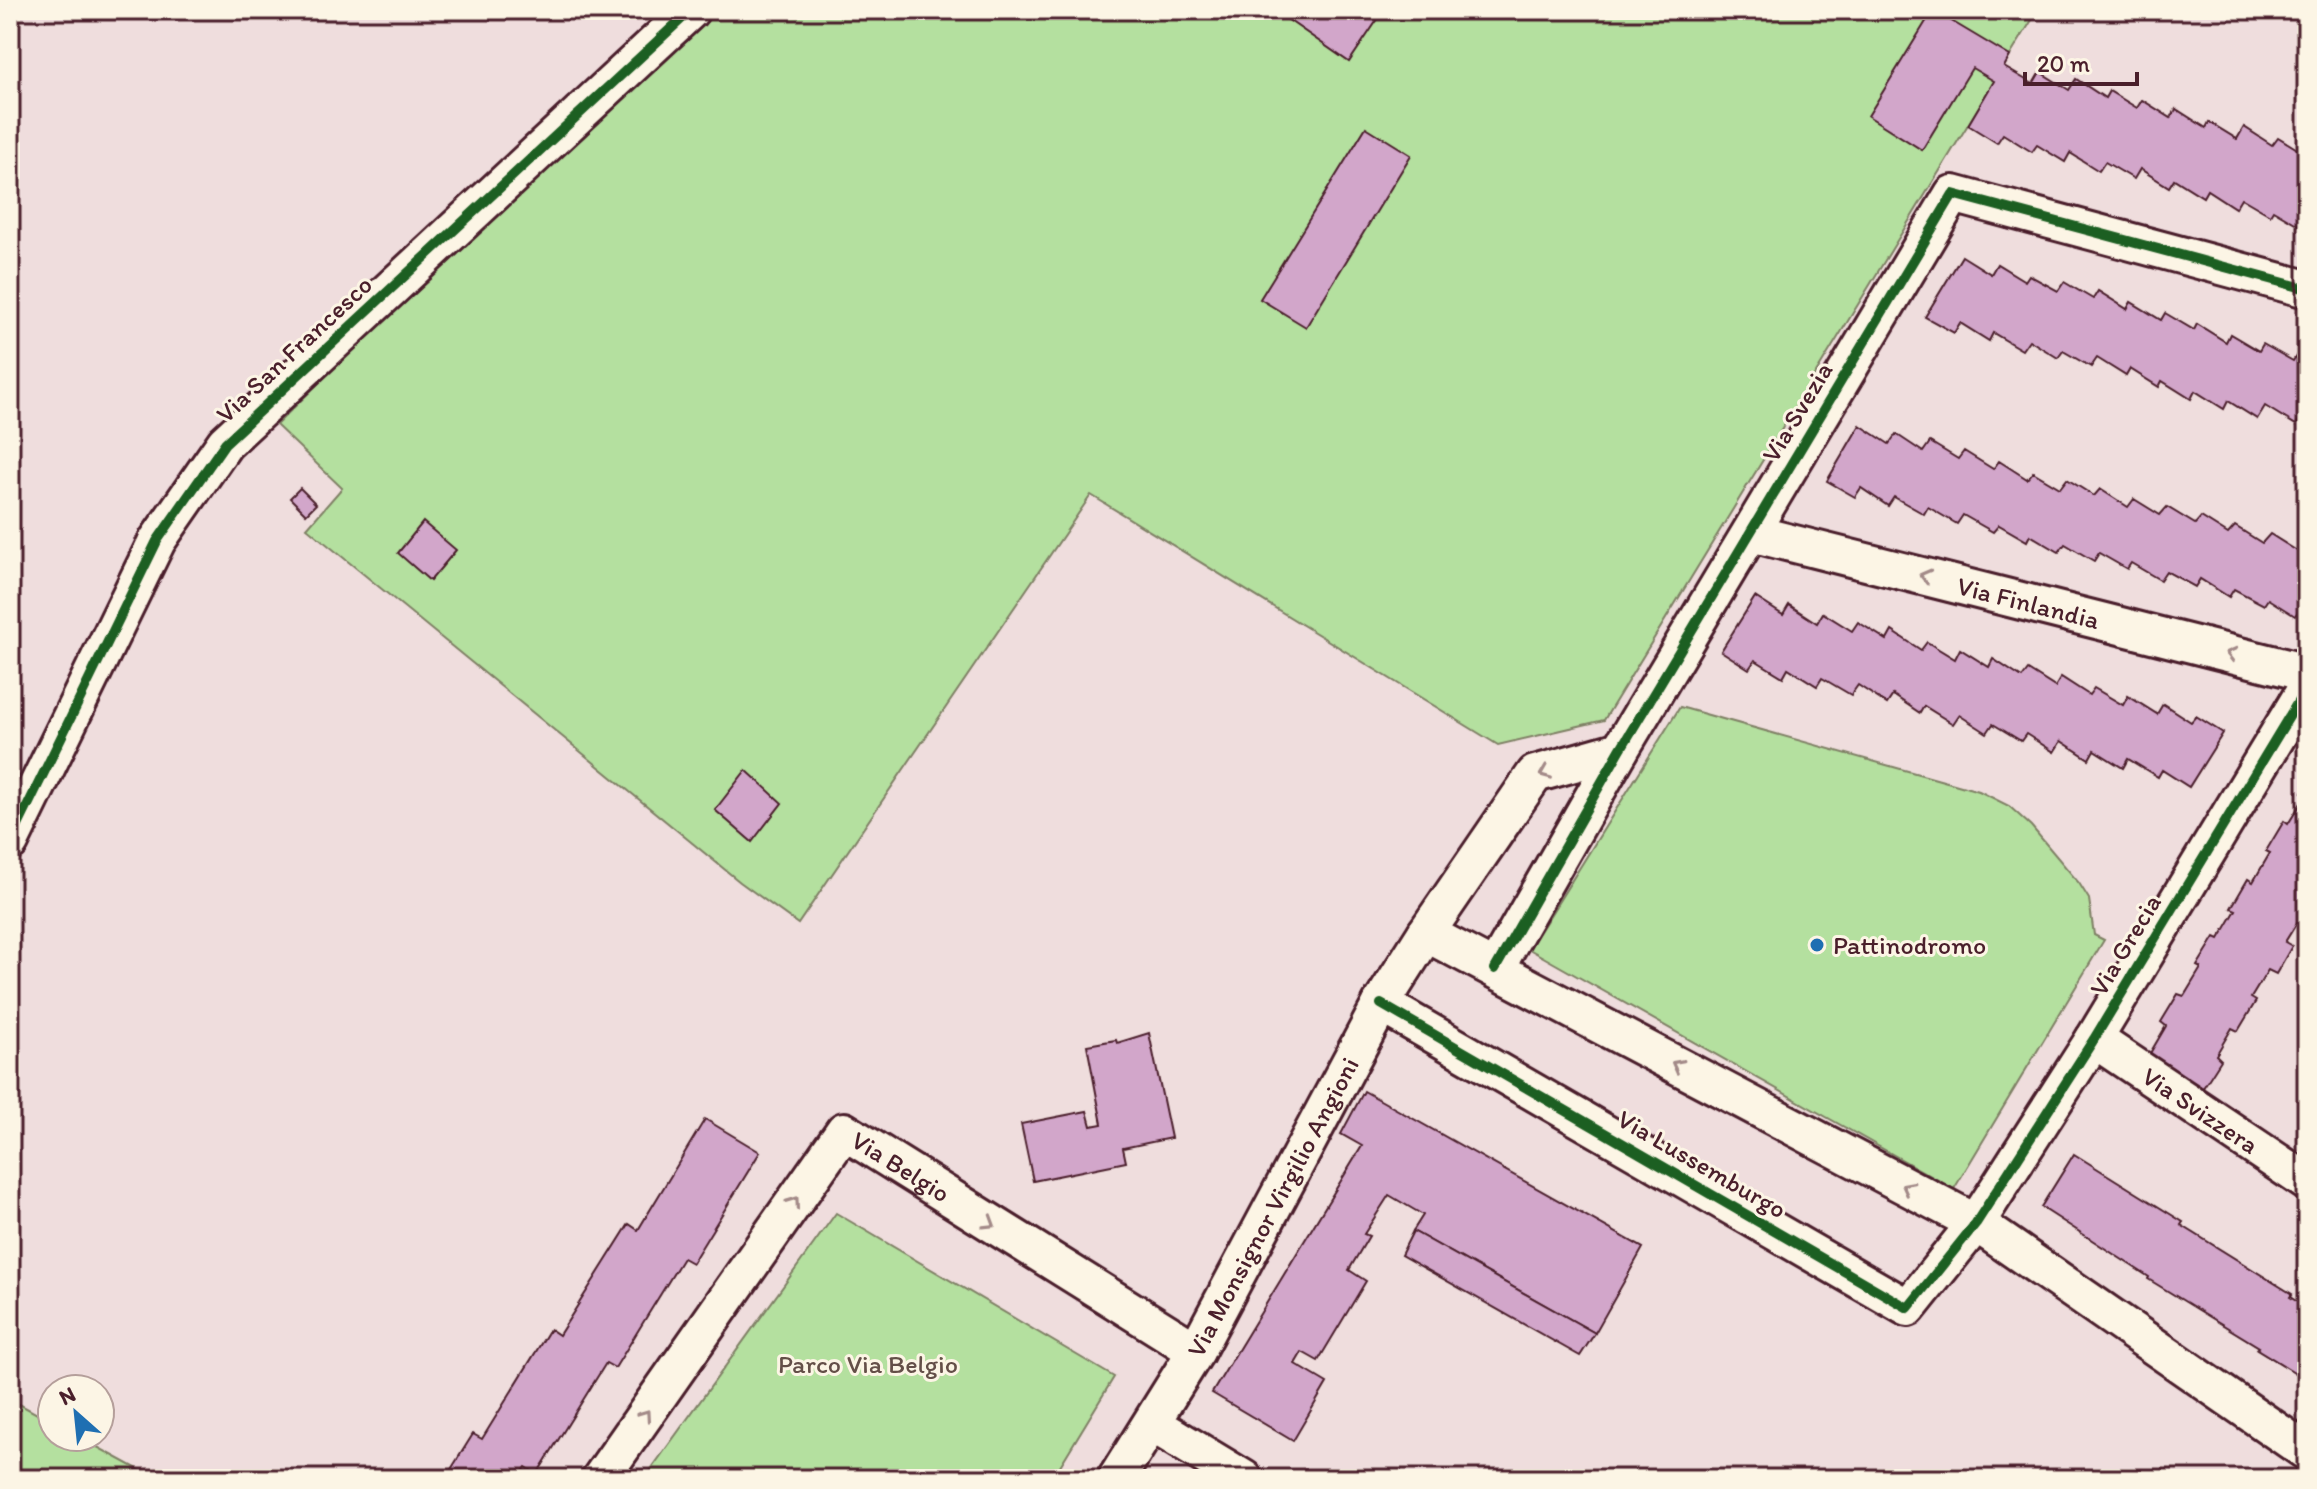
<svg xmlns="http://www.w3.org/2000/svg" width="2317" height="1489" font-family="Itim,sans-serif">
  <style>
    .green { fill: #b4e09f; stroke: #7f8065; stroke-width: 2 }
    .building { fill: #d2a6ca; stroke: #4a1f2b; stroke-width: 2 }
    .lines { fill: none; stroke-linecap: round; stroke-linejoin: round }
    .street-casing { stroke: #4a1f2b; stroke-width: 42 }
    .street { stroke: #fcf5e5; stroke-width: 36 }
    .cycleway-casing { stroke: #fcf5e5; stroke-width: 15 }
    .cycleway { stroke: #1b5e20; stroke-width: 10 }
    .oneway { stroke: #a38a88 }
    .poi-dot { fill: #1f6fb2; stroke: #fcf5e5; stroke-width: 3 }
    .labels { text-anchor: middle; stroke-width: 6; stroke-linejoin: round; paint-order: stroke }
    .street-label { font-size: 26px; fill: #4a1f2b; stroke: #fcf5e5 }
    .poi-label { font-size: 26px; fill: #4a1f2b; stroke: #fcf5e5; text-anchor: start }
    .park-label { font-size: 26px; fill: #644f48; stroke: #fcf5e5 }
  </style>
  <rect width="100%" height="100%" fill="#efdddd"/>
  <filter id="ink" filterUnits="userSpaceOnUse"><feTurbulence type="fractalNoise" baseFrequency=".0125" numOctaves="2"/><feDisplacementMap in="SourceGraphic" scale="16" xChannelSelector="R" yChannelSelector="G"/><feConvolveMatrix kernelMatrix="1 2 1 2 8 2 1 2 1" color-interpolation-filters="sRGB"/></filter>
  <g filter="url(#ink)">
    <g class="green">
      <path d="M699,10H2038L1604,720L1498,745L1091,495L798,924L740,882L307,528L342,488L276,425Z"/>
      <path d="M1680,707L1979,791L2009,806L2031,826L2079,883L2089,899L2094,935L2104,940L1954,1189L1529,949Z"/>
      <path d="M836,1213L1114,1377L1052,1479H644Z"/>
      <path d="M10,1399L52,1422V1437H79L156,1479H10Z"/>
    </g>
    <g class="building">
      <path d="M1274,10H1384L1349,62Z"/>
      <path d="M1933,10L2010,56L2004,67L2033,84L2040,72L2069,90L2076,79L2105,98L2109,91L2137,108L2142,100L2171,118L2176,109L2206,128L2209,122L2237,139L2244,127L2272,145L2278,137L2307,155V220L2302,227L2273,210L2270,215L2241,198L2235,208L2207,190L2203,197L2174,179L2169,187L2140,169L2134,179L2105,162L2099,171L2070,153L2065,162L2037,145L2032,152L2003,134L1997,143L1968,125L1994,81L1972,68L1922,150L1868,116Z"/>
      <path d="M1366,127L1411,155L1306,327L1260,299Z"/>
      <path d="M1962,256L1991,274L1997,264L2025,281L2029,275L2058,291L2064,282L2093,299L2098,291L2127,309L2131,302L2161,320L2165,313L2194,330L2197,324L2226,342L2230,334L2259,351L2263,344L2293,361L2300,350L2307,355V423L2300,418L2296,425L2265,406L2257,419L2228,401L2224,409L2195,391L2191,399L2162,381L2159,387L2130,369L2126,376L2097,358L2091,367L2063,351L2058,358L2029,340L2022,350L1993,333L1989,341L1960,323L1954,333L1925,317Z"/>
      <path d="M1860,425L1889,444L1896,434L1923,452L1930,442L1958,459L1964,451L1993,469L1999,461L2027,479L2033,472L2060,488L2067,479L2094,496L2100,489L2128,507L2134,499L2160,515L2167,507L2195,524L2201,517L2228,534L2235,526L2262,543L2270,534L2297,551L2301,545L2307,548V598L2295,616L2268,599L2264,605L2234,589L2229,597L2200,579L2195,587L2166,571L2160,580L2131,563L2127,569L2099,553L2094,561L2065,544L2059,552L2030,535L2027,541L1999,525L1993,532L1963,515L1957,524L1928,507L1924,514L1894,497L1888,506L1861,488L1855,497L1827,481Z"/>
      <path d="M300,488L316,504L306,514L290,498Z"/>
      <path d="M423,522L456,550L430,581L398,553Z"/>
      <path d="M1755,597L1783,615L1789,605L1817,623L1823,613L1852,631L1858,622L1887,640L1892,631L1921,650L1927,642L1955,659L1960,649L1989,667L1993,659L2022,678L2028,670L2055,687L2061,677L2089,695L2094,688L2123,705L2128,696L2157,714L2163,704L2191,722L2196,716L2223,733L2189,787L2162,770L2158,777L2128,759L2123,768L2094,750L2089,759L2061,741L2054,752L2026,734L2021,741L1993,724L1987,733L1959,715L1953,724L1924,706L1920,713L1893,695L1887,704L1858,685L1851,695L1822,678L1817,686L1788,668L1783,677L1755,660L1749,669L1721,651Z"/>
      <path d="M746,770L782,803L752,842L715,810Z"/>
      <path d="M2307,783V915L2303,913L2285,942L2292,946L2276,974L2268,970L2251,998L2256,1001L2238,1031L2232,1028L2216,1055L2221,1060L2203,1088L2149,1055L2166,1026L2161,1022L2178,994L2184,996L2201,968L2197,966L2215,937L2219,939L2236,910L2231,908L2248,879L2253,882L2270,853L2266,851L2284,821L2288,824L2306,795L2302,792Z"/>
      <path d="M1149,1033L1171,1138L1123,1148L1126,1162L1033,1181L1021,1124L1087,1111L1091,1126L1102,1124L1087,1045L1116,1040L1117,1043Z"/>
      <path d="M1364,1091L1643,1248L1595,1333L1413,1231L1423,1215L1389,1195L1364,1234L1369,1236L1349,1270L1366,1281L1318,1361L1302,1352L1295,1364L1327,1383L1293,1441L1212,1393L1362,1146L1341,1134Z"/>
      <path d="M705,1119L760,1152L692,1263L683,1258L615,1368L606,1363L537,1474L526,1467L518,1479H445L473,1434L482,1439L550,1329L559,1335L629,1224L638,1230Z"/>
      <path d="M2074,1154L2183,1222L2181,1225L2292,1294L2290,1297L2307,1308V1380L2257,1349L2259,1347L2148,1279L2149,1277L2041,1207Z"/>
      <path d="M1413,1231L1595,1333L1580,1356L1401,1255Z"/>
    </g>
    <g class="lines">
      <g class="street-casing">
        <g id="street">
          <path id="s1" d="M1751,533L2307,673"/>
          <path d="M10,842L157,541L225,443L691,10"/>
          <path d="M1426,933L1976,1223L2307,1452"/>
          <path d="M1495,969L1620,750L1953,194L2307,289"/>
          <path d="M1381,1004L1908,1308L1976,1223L2094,1039L2307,687"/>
          <path id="s2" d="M2094,1039L2307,1182"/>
          <path d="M1153,1424L1244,1479"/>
          <path id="s3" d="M600,1479L844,1131L1196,1351"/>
          <path id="s4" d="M1116,1479L1196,1351L1381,1004L1426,933L1535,774L1620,750"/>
        </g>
      </g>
      <use href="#street" class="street"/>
      <g class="cycleway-casing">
        <g id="cycleway">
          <path d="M10,842L157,541L225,443L691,10"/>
          <path d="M1495,969L1620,750L1953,194L2307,289"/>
          <path d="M1381,1004L1908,1308L1976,1223L2094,1039L2307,687"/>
        </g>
      </g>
      <use href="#cycleway" class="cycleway"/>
    </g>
    <defs><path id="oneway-chevron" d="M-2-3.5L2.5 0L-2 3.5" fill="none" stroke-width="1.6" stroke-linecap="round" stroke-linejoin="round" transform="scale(2)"/></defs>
    <g class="oneway">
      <use href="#oneway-chevron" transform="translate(1925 576) rotate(-166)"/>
      <use href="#oneway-chevron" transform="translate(2231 654) rotate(-166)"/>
      <use href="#oneway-chevron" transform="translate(1545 773) rotate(158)"/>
      <use href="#oneway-chevron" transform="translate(1677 1065) rotate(-152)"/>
      <use href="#oneway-chevron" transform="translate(1907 1187) rotate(-152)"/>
      <use href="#oneway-chevron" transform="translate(794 1202) rotate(-55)"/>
      <use href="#oneway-chevron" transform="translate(990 1223) rotate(32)"/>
      <use href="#oneway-chevron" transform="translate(645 1415) rotate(-55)"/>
    </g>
  </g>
  <circle class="poi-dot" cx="1817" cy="945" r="8"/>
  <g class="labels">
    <g class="street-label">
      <text transform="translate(294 349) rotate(-43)" y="9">Via San Francesco</text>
      <text transform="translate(1797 412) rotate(-59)" y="9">Via Svezia</text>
      <text dy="9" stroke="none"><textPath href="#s1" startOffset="286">Via Finlandia</textPath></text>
      <text transform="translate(2125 945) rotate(-59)" y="9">Via Grecia</text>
      <text dy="9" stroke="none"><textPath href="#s2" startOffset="128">Via Svizzera</textPath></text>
      <text transform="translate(1702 1164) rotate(30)" y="9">Via Lussemburgo</text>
      <text dy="9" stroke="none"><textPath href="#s3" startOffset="492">Via Belgio</textPath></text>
      <text dy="9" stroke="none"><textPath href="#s4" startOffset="314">Via Monsignor Virgilio Angioni</textPath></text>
    </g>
    <g class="poi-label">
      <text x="1833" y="954">Pattinodromo</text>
    </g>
    <g class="park-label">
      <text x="868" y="1373">Parco Via Belgio</text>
    </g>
  </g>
  <rect width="2317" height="1489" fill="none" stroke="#fcf5e5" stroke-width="40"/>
  <rect x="20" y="20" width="2277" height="1449" fill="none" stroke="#4a1f2b" stroke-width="3" filter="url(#ink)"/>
  <g transform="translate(76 1413) rotate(333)"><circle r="38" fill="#fcf5e5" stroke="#b59f9b" stroke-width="2"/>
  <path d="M0-6L14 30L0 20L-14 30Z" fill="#1f6fb2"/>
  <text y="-12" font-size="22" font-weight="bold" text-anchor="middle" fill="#4a1f2b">N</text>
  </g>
  <path d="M2025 72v12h112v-12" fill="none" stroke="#4a1f2b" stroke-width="4"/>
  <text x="2037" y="72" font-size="24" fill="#4a1f2b" stroke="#fcf5e5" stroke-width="6" paint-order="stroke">20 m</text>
</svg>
